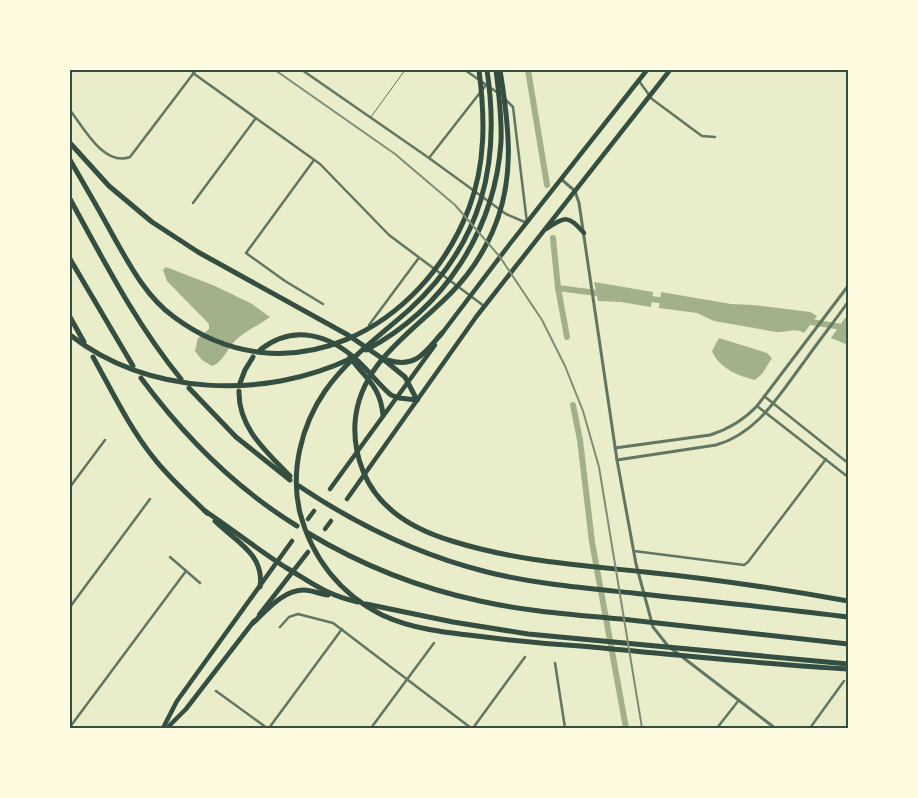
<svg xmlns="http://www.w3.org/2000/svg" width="918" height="798" font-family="Raleway,sans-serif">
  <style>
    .water { fill: #a3b18a }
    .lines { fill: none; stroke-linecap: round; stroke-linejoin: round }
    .canal { stroke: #a3b18a; stroke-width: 6 }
    .service { stroke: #617663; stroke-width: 1 }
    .minor { stroke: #617663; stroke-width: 2.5 }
    .tertiary { stroke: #617663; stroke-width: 3 }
    .primary { stroke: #344e41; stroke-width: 4.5 }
    .motorway { stroke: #344e41; stroke-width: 5 }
    .rail { stroke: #7c8e77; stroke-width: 2 }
    .neatline { fill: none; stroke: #344e41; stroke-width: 2 }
  </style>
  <rect width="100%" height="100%" fill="#e9edc9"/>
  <g class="water">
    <path d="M166,267L215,286L252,304L270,317C258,326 244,331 233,343C226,351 223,362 212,366L202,360L195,351L198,338L209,329V324L167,281L163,270Z"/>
    <path d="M594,282L653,292L651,307L621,302L598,301Z"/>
    <path d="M661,292L731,304L753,305L810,312L817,316L804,333C794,327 787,333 776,332L714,321L697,313L659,308Z"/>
    <path d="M845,318H848V345L831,338Z"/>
    <path d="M719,338L767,353L772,358L762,374L755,380C738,376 719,368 712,351Z"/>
  </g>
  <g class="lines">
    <g class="canal">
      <path d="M528,70L547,185"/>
      <path d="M553,238L558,288L567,337"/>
      <path d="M558,288L604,294"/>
      <path d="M644,298L666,301"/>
      <path d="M805,321L848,328"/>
      <path d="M573,405L580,440L592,542L626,728"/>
    </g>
    <path class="service" d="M371,117L405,70"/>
    <g class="minor">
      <path d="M302,70L429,158L506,214L527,223L513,107L504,98"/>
      <path d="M465,70L498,93"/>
      <path d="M193,73L320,164L389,235L484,306"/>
      <path d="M639,81L652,99L691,128L702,136L715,137"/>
      <path d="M70,110C83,127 104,167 130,157L196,70"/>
      <path d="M429,158L486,85"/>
      <path d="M314,160L246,253L285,281L323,304"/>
      <path d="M193,203L256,118"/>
      <path d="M369,325L418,259"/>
      <path d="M764,396L848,463"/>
      <path d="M757,406L848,477"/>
      <path d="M70,487L105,440"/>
      <path d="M634,551L744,565L748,562L826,459"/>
      <path d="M170,557L200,583"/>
      <path d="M70,607L150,499"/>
      <path d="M280,627L289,617L298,614L333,623L471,728"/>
      <path d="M555,663L565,728"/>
      <path d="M216,691L267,728"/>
      <path d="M70,727L186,571"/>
      <path d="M269,728L342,629"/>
      <path d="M371,728L434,643"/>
      <path d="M473,728L525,657"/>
      <path d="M686,728H692"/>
      <path d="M717,728L739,700"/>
      <path d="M810,728L844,681"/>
    </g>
    <g class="tertiary">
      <path d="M561,179L575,191L579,203L617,460L636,564L653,627L668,646L775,728"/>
      <path d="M615,448L710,435C729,429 743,421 757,406L848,286"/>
      <path d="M617,460L716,445C758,433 779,395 804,362C818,342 834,322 848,302"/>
    </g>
    <g class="primary">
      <path d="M546,229C566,216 568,215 584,233"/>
      <path d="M440,336L509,245L647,70"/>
      <path d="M330,489L435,345"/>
      <path d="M347,499L476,317L670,70"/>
      <path d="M308,519L314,511"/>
      <path d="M325,529L331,521"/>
      <path d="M259,615L308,552"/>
      <path d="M163,728L177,701L292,541"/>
      <path d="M167,728L186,709L254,621"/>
    </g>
    <g class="motorway">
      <path d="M487,70C501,164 482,243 410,309C381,335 348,358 325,391C301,426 290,472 300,513C312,558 340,594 382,615C414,630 450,633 485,637C517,641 548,644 580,646C669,654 758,664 848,669"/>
      <path d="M500,70C509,126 516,180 492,233C482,255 468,276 451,293C412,333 359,363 355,423C354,440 357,456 363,471C378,509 415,530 452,541C515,561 580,565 645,572C713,579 781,589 848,601"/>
      <path d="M70,143L109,186L152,222L198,252L348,335L383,359L405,377L417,400"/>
      <path d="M70,160C84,184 98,208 111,232C128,262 145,296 174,317C287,401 423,329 469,208C486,163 485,117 479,70"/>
      <path d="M70,199C104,261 136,324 181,379"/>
      <path d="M70,259L133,366"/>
      <path d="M70,317L84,342"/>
      <path d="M70,335C149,396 264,400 352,358"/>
      <path d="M260,350C293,324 329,334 358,361C370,372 379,385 391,395L399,398L417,400"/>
      <path d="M366,350C444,309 495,230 501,142C502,118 499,94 496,70"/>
      <path d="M93,357C112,391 129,427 153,457C169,478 189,495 207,513"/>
      <path d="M350,357C366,380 380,385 383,415"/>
      <path d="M387,360C416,369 424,353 442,333"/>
      <path d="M141,378C184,436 235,488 297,526"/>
      <path d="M240,383L245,370L253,357"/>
      <path d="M189,388L236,437L290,480"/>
      <path d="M239,391C238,428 267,452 290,476"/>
      <path d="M299,486C357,525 419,555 487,572C535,584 584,588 633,593C705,601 777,608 848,617"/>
      <path d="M205,511C232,529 257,549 285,567C312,583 326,595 358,602"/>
      <path d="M215,521C235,541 265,554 260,587"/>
      <path d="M308,533C361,565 419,588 480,601C529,612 580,615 630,620C703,628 775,636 848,644"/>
      <path d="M366,604L453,622L528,634L848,664"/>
      <path d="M253,623C267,610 283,590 304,590C311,590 320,594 328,595"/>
    </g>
    <path class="rail" d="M275,70L395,154L455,205L500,257L542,320L565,366L583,411L599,467L642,728"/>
  </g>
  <rect width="918" height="798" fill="none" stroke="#fefae0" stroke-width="142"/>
  <rect x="71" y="71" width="776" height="656" class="neatline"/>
</svg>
